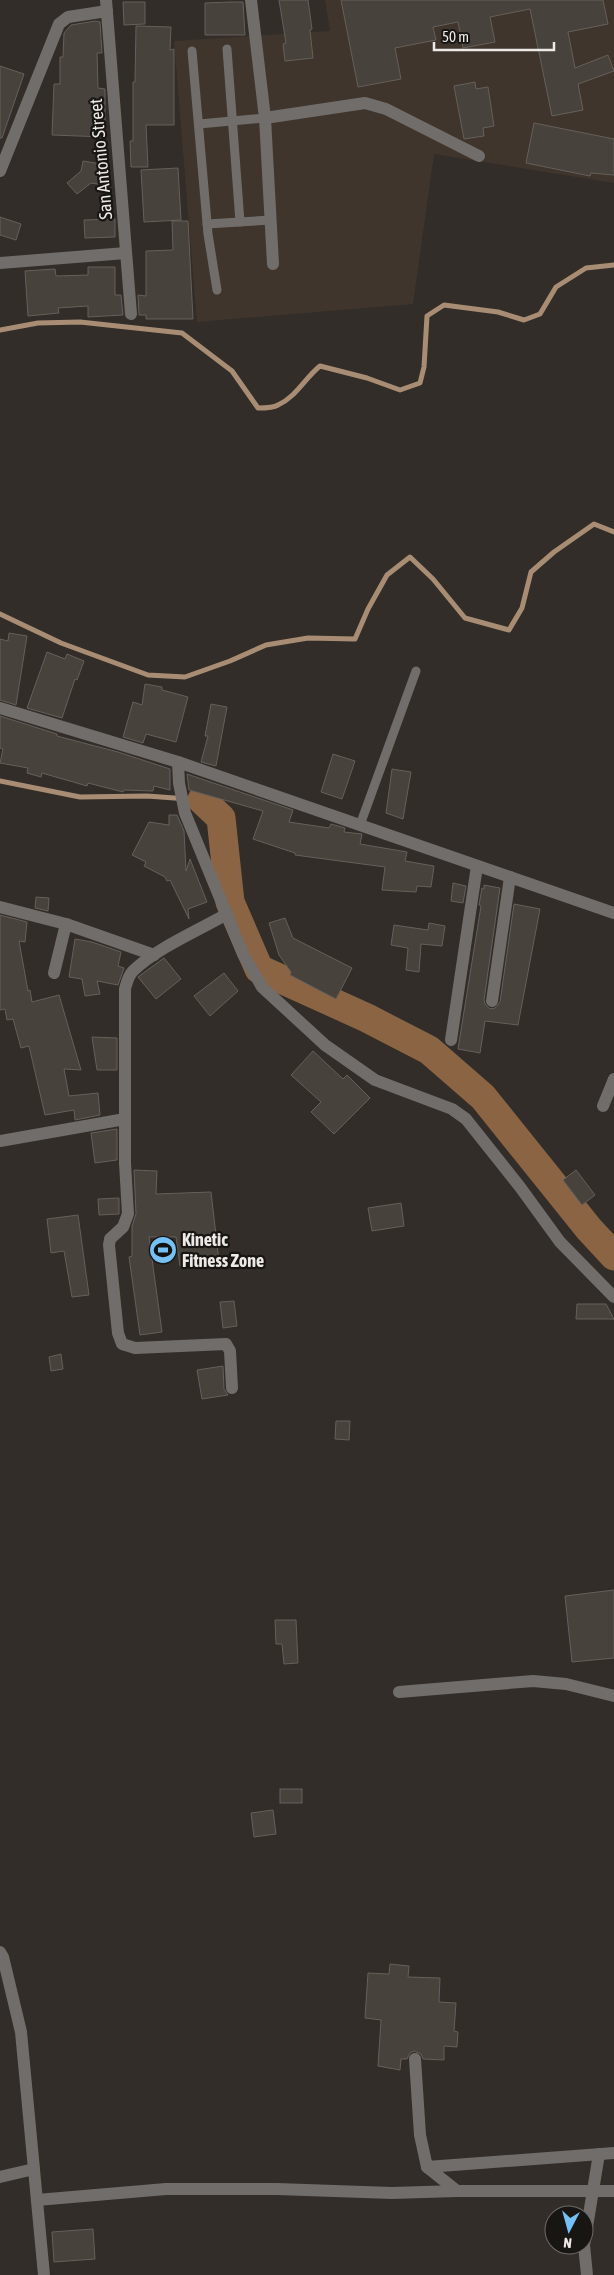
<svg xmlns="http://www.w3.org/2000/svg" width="614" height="2275" font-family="'Asap Condensed',sans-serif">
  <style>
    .built { fill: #3f352c }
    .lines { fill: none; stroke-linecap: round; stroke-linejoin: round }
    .stream { stroke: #a88d74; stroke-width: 5 }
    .river { stroke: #8b6543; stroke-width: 29 }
    .building { fill: #48423d; stroke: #665f5a }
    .service { stroke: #706d6b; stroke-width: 9 }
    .minor { stroke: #706d6b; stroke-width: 12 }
    .tertiary { stroke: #706d6b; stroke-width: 12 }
    .labels { text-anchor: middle; stroke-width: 4.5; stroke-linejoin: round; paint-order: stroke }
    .street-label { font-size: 18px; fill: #ede9e6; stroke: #181613 }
    .poi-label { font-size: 18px; font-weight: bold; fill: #ede9e6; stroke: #181613; text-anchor: start }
  </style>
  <rect width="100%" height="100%" fill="#322d28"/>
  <path class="built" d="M325,0H614V183L434,154L413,304L197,322L174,41L330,31Z"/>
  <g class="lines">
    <g class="stream">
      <path d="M0,330L38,323L80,322L182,333L232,371L258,408C264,408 273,408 278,405C296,397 305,378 320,366L367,378L400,390L420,383L424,367L427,316L444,305L498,312L524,320L540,314L556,287L586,268L614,265"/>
      <path d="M0,614L61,643L148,675L185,677L230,661L266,645L308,638L355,639L368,609L387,575L410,557L433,579L465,618L509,630L522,608L531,572L554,552L594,524L614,532"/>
      <path d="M0,781L80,797L147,796L202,800"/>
    </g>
    <path class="river" d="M202,800L221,818L230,902L259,969L367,1018L429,1050L483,1097L589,1229L614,1256"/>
  </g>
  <g class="building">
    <path d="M279,0H308L312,29L310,30L313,58L285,61L283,44L286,43Z"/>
    <path d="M341,0H603L608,24L568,32L575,68L608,55L614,71L578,84L583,110L552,116L530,9L490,17L495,42L463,48L458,22L433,27L436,40L395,48L401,79L358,87Z"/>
    <path d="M123,2H145V24L124,25Z"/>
    <path d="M230,2H243L245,35H205V3Z"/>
    <path d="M95,21L100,22L102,53H97L98,88L105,89V137L52,135L54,84H60V57H63L64,33L71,25Z"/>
    <path d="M136,26L171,27L170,50L174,49V125H146L148,167H131L130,141H133V82H135Z"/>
    <path d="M0,66L24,74L2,138H0Z"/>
    <path d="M475,82L476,89L488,87L494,126L483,128L484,136L464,139L454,86Z"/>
    <path d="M534,123L614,139V175L591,173L590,176L526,163Z"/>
    <path d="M83,161L108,165L104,185L91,183L77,194L67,183L81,171Z"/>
    <path d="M178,168L181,220L144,222L141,170Z"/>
    <path d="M0,217L21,224L16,240L0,235Z"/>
    <path d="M115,219V237L85,238L84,220Z"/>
    <path d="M172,221H188L193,319H146V315H139L138,295L146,296V251L173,250Z"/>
    <path d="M88,267H115V295H121L123,315L88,317V306L58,308L59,313L28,316L25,271L55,269L56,276L88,275Z"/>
    <path d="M9,633L27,636L16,705L0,700V639L8,641Z"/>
    <path d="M47,652L65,659L67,654L84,661L77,680L75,679L62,718L27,708Z"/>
    <path d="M145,684L162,687V690L188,697L176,742L146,734L143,743L123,737L133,702L142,705Z"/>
    <path d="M211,704L227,707L216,766L201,762L208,736H205Z"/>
    <path d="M0,716L57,734V736L118,752L170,769V790L154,786L153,791L124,790L123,792L88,783L87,786L42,773L41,777L27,773L28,768L0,763L3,749L0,748Z"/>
    <path d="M333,754L355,761L342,799L321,792Z"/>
    <path d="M392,769L411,772L403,819L386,813Z"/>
    <path d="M187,774L293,810L289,822L329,828L331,824L345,828L344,832L362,834L360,844L407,852L405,861L434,866L431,887L417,886L416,892L382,890L385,867L295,855V853L253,839L263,811L189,790Z"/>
    <path d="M169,815H177L184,831L186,871L190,859L207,902L188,909L189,919L170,880L167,881L165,877L144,866L146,862L132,855L149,822L169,825Z"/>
    <path d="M453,883L466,886L463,903L451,901Z"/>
    <path d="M484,885L500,888L484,1000L485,1004L490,1009L495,1008L500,1002L514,904L540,909L518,1025L485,1021L480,1053L458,1049L481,906L479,905L482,888L484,889Z"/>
    <path d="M36,897L49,898L48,911L35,908Z"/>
    <path d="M0,915L27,922L25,942L19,941L28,991L30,990L32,1002L59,995L81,1070L64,1069L69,1096L98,1093L100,1115L75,1120L74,1110L45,1115L29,1046L21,1048L13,1019L7,1020L5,1009L0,1010Z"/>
    <path d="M285,918L293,938L352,968L336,999L290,975L291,972L279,955L269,923Z"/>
    <path d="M429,923L445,926L442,946L421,944L419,972L406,970L408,948L391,945L394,925L428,930Z"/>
    <path d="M75,939L92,942L121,952L118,966L124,968L118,985L97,981L100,994L85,996L82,979L69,977Z"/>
    <path d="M164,958L181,979L156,999L138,977Z"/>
    <path d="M224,973L238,991L210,1016L194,996Z"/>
    <path d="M92,1037L117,1038V1070H97Z"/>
    <path d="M313,1051L343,1079L347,1075L370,1098L334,1134L311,1112L321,1102L291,1075Z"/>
    <path d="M117,1129V1160L95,1163L91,1133Z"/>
    <path d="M134,1170L157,1171L156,1194L211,1192L219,1261L180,1266L176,1237H149L162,1332L140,1335L129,1257L132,1256V1226L136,1214Z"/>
    <path d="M576,1170L595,1195L582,1205L563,1180Z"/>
    <path d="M119,1198V1214L99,1215L98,1199Z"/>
    <path d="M401,1203L404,1226L372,1231L368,1208Z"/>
    <path d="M78,1215L89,1295L72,1297L64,1251L51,1253L47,1219Z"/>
    <path d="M234,1301L237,1326L223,1328L220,1302Z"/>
    <path d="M577,1304H606L614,1319H576Z"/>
    <path d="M61,1354L63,1369L51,1371L49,1357Z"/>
    <path d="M223,1366L224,1389L228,1395L202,1399L197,1370Z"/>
    <path d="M336,1421H350L349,1440L335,1439Z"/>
    <path d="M614,1590V1658L572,1662L565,1596Z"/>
    <path d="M275,1620H296L298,1663L284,1664L282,1644H276Z"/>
    <rect x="280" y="1789" width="22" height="14"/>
    <path d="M273,1810L276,1834L254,1837L251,1813Z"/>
    <path d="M390,1964L409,1966L408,1977L440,1978L439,2002L456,2003L454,2031L458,2032L457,2047L444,2046V2060L423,2059L421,2054L414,2051L410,2053L407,2059H401L400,2070L378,2066L381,2020L365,2018L368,1973L389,1974Z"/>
    <path d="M93,2229L95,2259L54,2262L52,2232Z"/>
  </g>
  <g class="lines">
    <g class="service">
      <path d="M227,49L240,222"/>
      <path d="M192,51L208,234L217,290"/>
      <path d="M199,124L265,118"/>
      <path d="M207,224L271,220"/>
      <path d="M360,825L416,671"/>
    </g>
    <g class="minor">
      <path d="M106,0L131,314"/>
      <path d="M251,0L265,118L365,103L386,109L479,156"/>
      <path d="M265,118L273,264"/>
      <path d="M0,171L59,24L68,17L107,11"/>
      <path d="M0,263L126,253"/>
      <path d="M178,762L179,783L185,813L243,954L262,987L325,1045L375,1080L452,1109L466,1119L520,1187L560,1242L614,1297"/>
      <path d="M0,907L66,924L154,955"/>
      <path d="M227,914C199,930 155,949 133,971C128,976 127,982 125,989V1163L128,1214L123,1227L110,1239L109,1245L118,1333L122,1344L135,1348L226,1344L230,1351L232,1388"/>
      <path d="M54,973L66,924"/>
      <path d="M492,1001L510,877"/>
      <path d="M451,1040L477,866"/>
      <path d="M603,1106L614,1079"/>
      <path d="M0,1141L125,1119"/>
      <path d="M399,1692L533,1681L566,1684L614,1696"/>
      <path d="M415,2059L420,2135L427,2167L614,2153"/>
      <path d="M427,2167L457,2191H614"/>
      <path d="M0,2177L34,2169"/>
      <path d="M37,2200L166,2189H277L392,2193L457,2191"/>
      <path d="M587,2275L584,2245L599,2154"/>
    </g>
    <g class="tertiary">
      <path d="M0,708L178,762L614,913"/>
      <path d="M0,1952L3,1957L21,2032L44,2275"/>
    </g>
  </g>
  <defs>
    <g id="stadium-disc" transform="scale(1.4375)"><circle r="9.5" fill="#75c0f6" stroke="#181613"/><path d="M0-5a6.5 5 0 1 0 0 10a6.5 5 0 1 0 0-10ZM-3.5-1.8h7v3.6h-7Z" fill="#111"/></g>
  </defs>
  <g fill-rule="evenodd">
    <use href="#stadium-disc" x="163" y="1250"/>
  </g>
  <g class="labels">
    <g class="street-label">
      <text transform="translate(101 159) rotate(-95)" y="6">San Antonio Street</text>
    </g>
    <g class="poi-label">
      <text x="182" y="1246">Kinetic<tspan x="182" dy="21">Fitness Zone</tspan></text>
    </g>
  </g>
  <g transform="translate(569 2230) rotate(186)"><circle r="24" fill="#181613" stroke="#6d6a67"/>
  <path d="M0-4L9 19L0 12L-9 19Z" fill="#75c0f6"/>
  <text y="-8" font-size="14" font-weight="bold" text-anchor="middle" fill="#ede9e6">N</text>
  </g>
  <path d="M434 42v8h120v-8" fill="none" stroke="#ede9e6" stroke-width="2.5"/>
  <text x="442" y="42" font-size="15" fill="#ede9e6" stroke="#181613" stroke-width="4" paint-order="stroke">50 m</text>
</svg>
